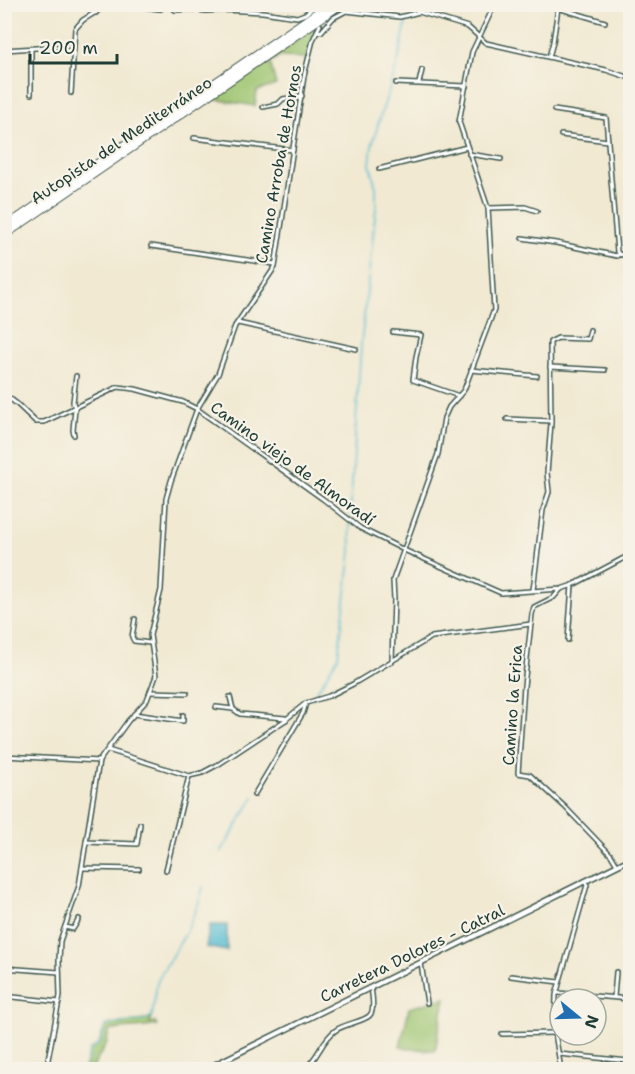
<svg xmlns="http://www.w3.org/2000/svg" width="635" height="1074" font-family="'Shantell Sans',sans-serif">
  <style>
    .green { fill: #9dc46f; stroke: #5e8052; stroke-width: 1.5 }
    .water { fill: #54bcd1; stroke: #3a7c82; stroke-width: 1.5 }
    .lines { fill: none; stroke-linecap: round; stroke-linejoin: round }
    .stream { stroke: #54bcd1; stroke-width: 1.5 }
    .minor-casing { stroke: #3e574c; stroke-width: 6 }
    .tertiary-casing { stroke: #3e574c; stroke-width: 7 }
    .motorway-casing { stroke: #3e574c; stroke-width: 10 }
    .minor { stroke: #fff; stroke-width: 3 }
    .tertiary { stroke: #fff; stroke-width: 4 }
    .motorway { stroke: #fff; stroke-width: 8 }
    .labels { text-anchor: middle; stroke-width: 4.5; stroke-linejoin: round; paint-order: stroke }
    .street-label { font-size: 16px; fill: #1f3d34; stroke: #f7f3e8 }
  </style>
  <rect width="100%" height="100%" fill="#f7f3e8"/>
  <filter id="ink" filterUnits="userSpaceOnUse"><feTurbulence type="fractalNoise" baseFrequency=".0167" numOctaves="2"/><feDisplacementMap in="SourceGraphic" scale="12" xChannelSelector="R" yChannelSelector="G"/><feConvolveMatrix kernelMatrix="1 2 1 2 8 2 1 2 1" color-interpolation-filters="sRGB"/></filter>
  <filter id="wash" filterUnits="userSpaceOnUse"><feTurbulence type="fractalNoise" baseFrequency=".008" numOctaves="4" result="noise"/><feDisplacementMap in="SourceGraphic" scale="24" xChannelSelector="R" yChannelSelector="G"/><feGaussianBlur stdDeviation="1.35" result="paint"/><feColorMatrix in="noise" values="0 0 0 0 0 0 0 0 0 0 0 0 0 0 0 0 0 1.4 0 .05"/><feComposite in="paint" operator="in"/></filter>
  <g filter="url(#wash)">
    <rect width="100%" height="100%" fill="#f1e9d2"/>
    <g class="green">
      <path d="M318,26L307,58L279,57L270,62L276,85L257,91L255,106L213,99Z"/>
      <path d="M445,998L435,1051L400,1047L409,1008Z"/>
      <path d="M152,1017L150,1023L155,1022L157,1025C141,1029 125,1027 109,1031L106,1045L96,1061L93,1069H84L90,1050L99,1044L105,1026C121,1020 137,1025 152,1017Z"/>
    </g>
    <path class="water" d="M210,925H227V951L206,947Z"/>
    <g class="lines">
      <g class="stream">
        <path d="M350,515L361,345L376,208V188L370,164L372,146L379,121L398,62L406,23"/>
        <path d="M312,699L338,657L351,552L350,524"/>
        <path d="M221,852L254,797"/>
        <path d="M85,1070L90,1051L101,1042L105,1027C120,1020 139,1026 152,1016L157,983L161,974L187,931L199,902L203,887"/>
      </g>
    </g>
  </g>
  <g filter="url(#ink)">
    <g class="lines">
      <g class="minor-casing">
        <g id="minor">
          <path d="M92,4L96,13"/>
          <path d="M123,4L159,9H161L164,4"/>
          <path d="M170,4L175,10L190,9L206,11L225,10L263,12L297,17L305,14L318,4"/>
          <path d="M317,31L321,32L333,18L346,11L400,17L419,12L468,27L486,43L606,70L630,78"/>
          <path d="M4,50L68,46L74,44"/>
          <path d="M549,57L553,42L558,8L605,22"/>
          <path d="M396,83L466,86"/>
          <path d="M419,83L422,70"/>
          <path d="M71,93L75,29L83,20L109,4"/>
          <path d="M31,94V49"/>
          <path d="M263,107L278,104L283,99L302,96"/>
          <path d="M554,110L606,118L617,252L619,254L621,255L630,251"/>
          <path d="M561,135L608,141"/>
          <path d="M194,138L293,150"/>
          <path d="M469,154L501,159"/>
          <path d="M379,169L467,147"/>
          <path d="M489,208L525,207L537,211"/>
          <path d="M522,238L556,243L617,256L619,254"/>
          <path d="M151,246L275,264"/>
          <path d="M238,323L356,349"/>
          <path d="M393,332L421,335L416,357L413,380L459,396"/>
          <path d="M550,367L605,370"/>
          <path d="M471,370L537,376"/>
          <path d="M4,394L17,404L36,422H44L118,387L135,389L183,402L197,409L323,499L360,528L404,550L501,593L561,589L573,585L624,558L630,557"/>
          <path d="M507,419L551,421"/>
          <path d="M74,435L73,430L75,409L73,402L76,376"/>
          <path d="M533,590L543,510L549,492L547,473L551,423L550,342L558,338L588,339L590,330"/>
          <path d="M560,590L554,597L534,607L532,614L524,686L518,773L530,775L565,807L611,855L617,865"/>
          <path d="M135,619L132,637L134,641L150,643"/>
          <path d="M568,640L572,585"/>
          <path d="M392,661L394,599L393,580L438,454L444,418L449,407L464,390L494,310L488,208L459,122L472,52L495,4"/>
          <path d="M150,692L187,693"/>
          <path d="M230,697L233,709"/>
          <path d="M216,707L233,709L240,714L285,718L286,720"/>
          <path d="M134,714L183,721V715"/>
          <path d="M108,750L189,776L202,773L219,764L284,721L306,703L329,696L353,684L432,637L531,624"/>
          <path d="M4,756L99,761"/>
          <path d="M254,795L303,713L306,703"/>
          <path d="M86,842L137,844L140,824"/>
          <path d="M82,868L139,869"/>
          <path d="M166,870L189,776"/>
          <path d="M65,927L73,929L79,919"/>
          <path d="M421,963L427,1003"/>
          <path d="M4,968L59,972"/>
          <path d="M511,976L559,982"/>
          <path d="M558,993L630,999"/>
          <path d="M4,996L59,1002"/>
          <path d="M614,997L616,972"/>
          <path d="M502,1034L555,1033"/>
          <path d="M559,1054L628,1061"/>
          <path d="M46,1070L60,996L59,960L60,941L79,886L99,761L128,721L147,700L156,676L150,635L161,590L166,499L171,481L197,409L218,374L235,326L275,267L304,76L313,40L320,25"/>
          <path d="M303,1070C318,1060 321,1040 336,1030C344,1024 366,1021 370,1015C375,1010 372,994 371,988"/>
          <path d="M561,1070L555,1033L556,995L587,885L585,881"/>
        </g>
      </g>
      <g class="tertiary-casing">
        <path id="tertiary" d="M204,1070L630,859"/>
      </g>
      <g class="motorway-casing">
        <g id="motorway">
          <path d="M4,228L330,4"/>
          <path d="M4,235L341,4"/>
        </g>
      </g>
      <use href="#minor" class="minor"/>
      <use href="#tertiary" class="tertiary"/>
      <use href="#motorway" class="motorway"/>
    </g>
  </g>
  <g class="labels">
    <g class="street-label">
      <text transform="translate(121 140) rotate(-34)" y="6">Autopista del Mediterráneo</text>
      <text transform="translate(278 164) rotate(-80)" y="6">Camino Arroba de Hornos</text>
      <text transform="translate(293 463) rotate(36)" y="6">Camino viejo de Almoradí</text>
      <text transform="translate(512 705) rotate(-86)" y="6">Camino la Erica</text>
      <text transform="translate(412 953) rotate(-26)" y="6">Carretera Dolores - Catral</text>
    </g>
  </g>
  <rect width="635" height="1074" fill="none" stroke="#f7f3e8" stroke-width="24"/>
  <g transform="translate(578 1017) rotate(109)"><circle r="28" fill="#f7f3e8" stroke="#a1aaa0" stroke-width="1.5"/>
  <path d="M0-4.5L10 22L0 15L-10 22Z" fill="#1f6fb2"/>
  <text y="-9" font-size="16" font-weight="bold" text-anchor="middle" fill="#1f3d34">N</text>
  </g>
  <path d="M30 54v9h87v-9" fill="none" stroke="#1f3d34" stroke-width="3"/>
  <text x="39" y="54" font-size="18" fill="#1f3d34" stroke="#f7f3e8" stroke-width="4.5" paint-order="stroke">200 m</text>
</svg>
